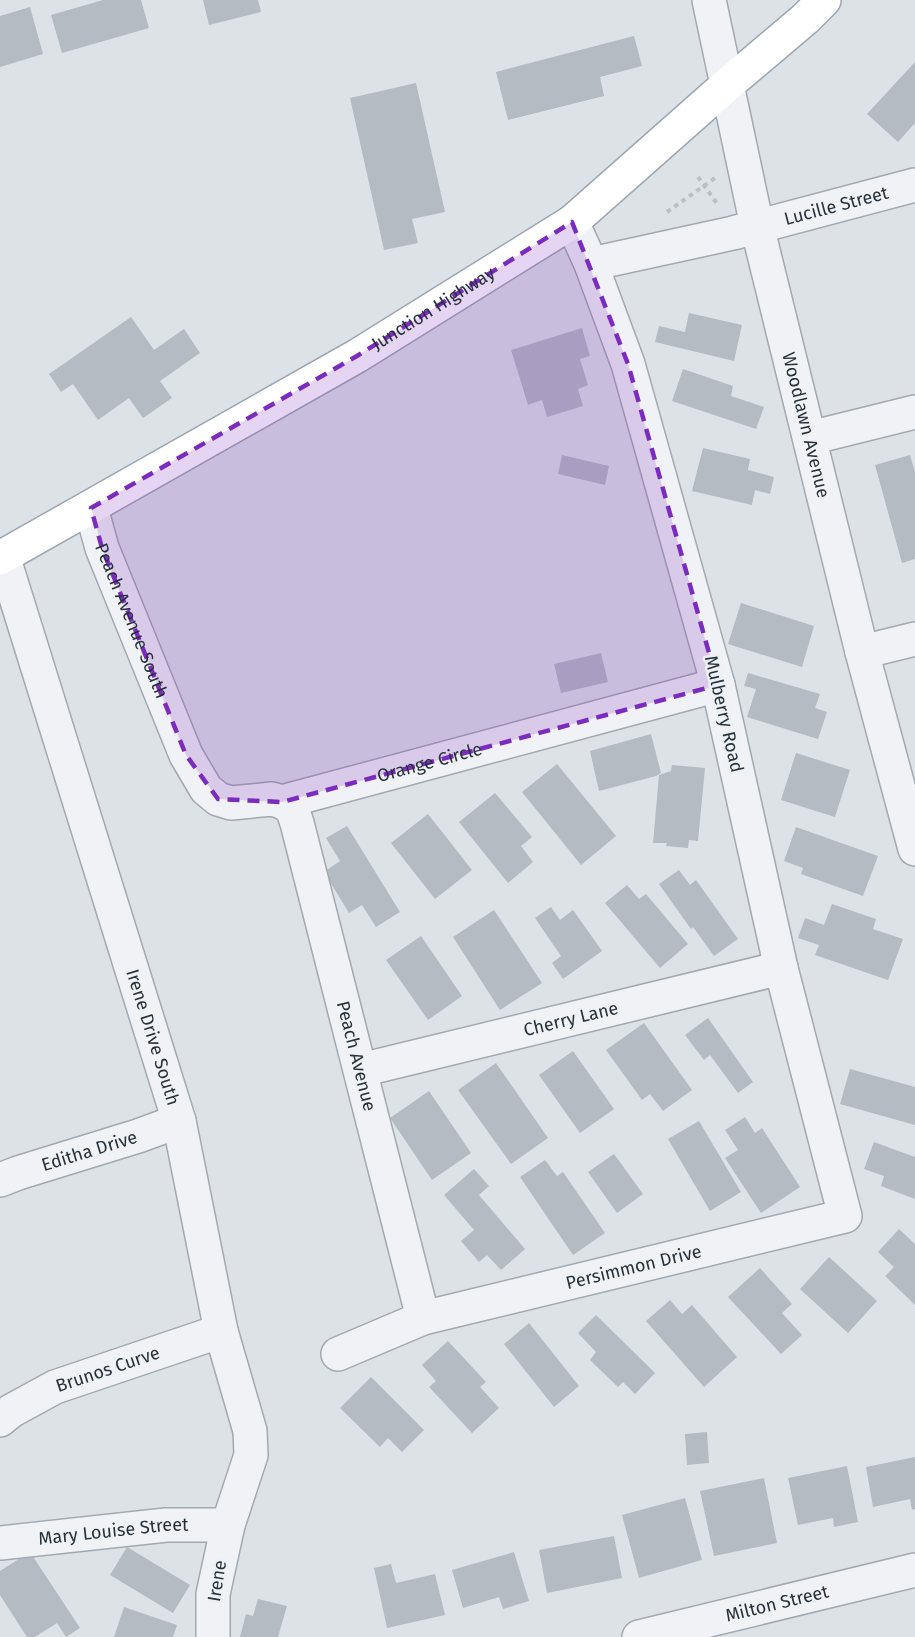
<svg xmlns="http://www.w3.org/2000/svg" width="915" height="1637" font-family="'Fira Sans',sans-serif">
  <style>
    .building { fill: #b5bbc3 }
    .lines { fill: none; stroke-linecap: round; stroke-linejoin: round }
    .minor-casing { stroke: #a3a9b0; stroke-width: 36 }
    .major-casing { stroke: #9da7b2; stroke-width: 36 }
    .path { stroke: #bcc0c5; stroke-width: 4; stroke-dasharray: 4.5 4.5; stroke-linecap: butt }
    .minor { stroke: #f0f2f5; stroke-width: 33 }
    .major { stroke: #fff; stroke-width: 33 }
    .marked { fill: #7b2cbf; fill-opacity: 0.2; stroke: #7b2cbf; stroke-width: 4.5; stroke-dasharray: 12 8; stroke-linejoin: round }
    .labels { text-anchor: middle; stroke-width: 5; stroke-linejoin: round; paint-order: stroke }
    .street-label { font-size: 18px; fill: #27313c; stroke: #edf0f4 }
  </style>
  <rect width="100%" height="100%" fill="#dde2e7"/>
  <g class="building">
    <path d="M103,0H141L149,28L62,53L51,15Z"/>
    <path d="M203,0H258L261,12L209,25Z"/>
    <path d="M30,7L43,54L0,67V16Z"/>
    <path d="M634,36L642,66L600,77L604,96L508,120L496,72Z"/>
    <path d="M915,62V123L898,142L867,114Z"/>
    <path d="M416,83L445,212L412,219L418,243L384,250L350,98Z"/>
    <path d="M689,313L742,325L734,361L655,342L659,326L685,332Z"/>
    <path d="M131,317L154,350L184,329L200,353L160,381L172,398L143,418L129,398L98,420L73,384L61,392L49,374Z"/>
    <path d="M582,328L590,356L580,359L588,385L578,389L583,406L547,417L542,400L528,405L511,350Z"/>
    <path d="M683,369L733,386L731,396L764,407L756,429L672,401Z"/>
    <path d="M703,448L750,459L748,470L774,477L770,494L755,490L752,505L692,491Z"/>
    <path d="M562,455L609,466L605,485L558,474Z"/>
    <path d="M910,455L915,472V559L902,563L875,465Z"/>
    <path d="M741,603L814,626L802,667L728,644Z"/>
    <path d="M601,653L608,682L561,693L554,664Z"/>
    <path d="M748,673L820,694L815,708L827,712L818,739L747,717L756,689L744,686Z"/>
    <path d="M651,734L661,773L656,776L599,791L590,751Z"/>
    <path d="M796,753L850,770L835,817L781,800Z"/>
    <path d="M557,764L616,836L581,865L522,792Z"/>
    <path d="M672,765L705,768L698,841L689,840L688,848L666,846L667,843H653L659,775L671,771Z"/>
    <path d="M495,793L532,837L521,846L533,862L508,883L459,822Z"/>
    <path d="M428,814L472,870L435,899L391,843Z"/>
    <path d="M347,826L400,912L376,927L362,905L349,913L324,872L340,861L326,838Z"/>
    <path d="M796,827L878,856L863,896L801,874L803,868L784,861Z"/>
    <path d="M679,870L690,885L696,880L738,939L714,956L693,927L691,929L659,884Z"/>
    <path d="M627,885L639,899L646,894L688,944L660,968L605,903Z"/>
    <path d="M832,904L876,919L873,929L903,939L888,980L815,955L819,945L798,938L805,918L824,925Z"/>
    <path d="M551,907L560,920L573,910L602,951L563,979L552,963L561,956L535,918Z"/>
    <path d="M494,910L542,983L500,1010L453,937Z"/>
    <path d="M421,936L462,996L428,1020L386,960Z"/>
    <path d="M708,1018L753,1082L738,1093L710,1055L704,1060L685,1035Z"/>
    <path d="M644,1023L692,1090L663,1111L650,1094L642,1100L606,1050Z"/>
    <path d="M573,1051L614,1109L580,1133L539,1075Z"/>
    <path d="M496,1063L548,1138L511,1164L458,1090Z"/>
    <path d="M850,1069L915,1087V1125L840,1104Z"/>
    <path d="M429,1091L471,1153L432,1180L390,1118Z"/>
    <path d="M745,1117L755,1133L762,1128L800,1187L761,1213L725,1158L738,1150L725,1130Z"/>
    <path d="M699,1121L741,1192L710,1211L668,1139Z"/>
    <path d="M874,1142L915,1157V1199L881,1186L884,1176L864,1169Z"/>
    <path d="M614,1154L643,1194L617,1213L588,1172Z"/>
    <path d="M545,1160L557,1176L563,1172L605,1233L573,1255L520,1177Z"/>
    <path d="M474,1169L489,1186L479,1195L525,1249L501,1270L487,1255L479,1262L461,1241L474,1230L444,1195Z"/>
    <path d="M899,1229L915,1244V1305L885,1276L894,1267L878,1252Z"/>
    <path d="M829,1257L877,1301L848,1333L800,1289Z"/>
    <path d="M760,1268L792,1304L782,1313L802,1335L781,1354L728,1297Z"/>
    <path d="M670,1300L682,1314L692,1305L737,1357L704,1387L646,1321Z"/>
    <path d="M596,1315L655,1373L635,1394L623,1382L618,1387L590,1360L596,1352L578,1333Z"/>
    <path d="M529,1323L579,1386L554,1407L504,1344Z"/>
    <path d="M448,1341L486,1382L480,1387L499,1408L472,1433L429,1387L436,1381L422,1365Z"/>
    <path d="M371,1377L424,1430L402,1452L388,1438L380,1447L340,1408Z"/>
    <path d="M707,1432L709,1463L687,1465L685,1434Z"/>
    <path d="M915,1457V1509L912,1510L910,1499L873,1507L866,1467Z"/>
    <path d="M847,1466L858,1522L834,1527L833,1518L798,1525L788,1478Z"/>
    <path d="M764,1478L777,1543L714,1556L700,1491Z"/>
    <path d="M685,1498L702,1560L639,1578L622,1515Z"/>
    <path d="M614,1536L622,1578L547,1593L539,1550Z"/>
    <path d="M127,1547L190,1585L173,1613L110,1575Z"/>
    <path d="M30,1552L80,1628L66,1637L57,1623L35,1637H27L0,1595V1571Z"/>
    <path d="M514,1552L529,1601L503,1609L499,1597L463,1608L452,1570Z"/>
    <path d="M391,1564L396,1583L435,1574L445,1615L387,1628L374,1568Z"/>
    <path d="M258,1599L287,1606L278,1637H240L246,1614L253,1616Z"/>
    <path d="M124,1607L177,1625L173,1637H114Z"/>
  </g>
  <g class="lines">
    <g class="minor-casing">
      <g id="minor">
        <path id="s1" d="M709,0L757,226L862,652L915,849"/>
        <path id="s2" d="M591,264L733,233L915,185"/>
        <path d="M810,438L915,412"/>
        <path id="s3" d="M91,508L102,548L186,755L206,789L218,799L231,803L272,799L282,802L718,685"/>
        <path id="s4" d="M3,556L179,1121L221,1331L250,1431L251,1455L228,1525L213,1594V1637"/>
        <path d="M862,652L915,639"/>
        <path id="s5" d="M282,802L292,808L297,823L423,1318"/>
        <path id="s6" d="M361,1070L781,968"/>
        <path id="s7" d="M0,1180L18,1173L138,1136L179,1121"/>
        <path id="s8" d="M338,1354L423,1318L845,1216L781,968L718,685L628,364L591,264L572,222"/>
        <path id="s9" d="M0,1420L11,1411L55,1387L221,1331"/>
        <path id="s10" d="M0,1543L166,1525H228"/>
        <path id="s11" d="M639,1637L915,1570"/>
      </g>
    </g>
    <g class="major-casing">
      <g id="major">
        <path id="s12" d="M0,558L357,356L572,222L727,85L805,19L824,0"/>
      </g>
    </g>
    <g class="path">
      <path d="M698,177L718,205"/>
      <path d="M667,212L715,178"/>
    </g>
    <use href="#minor" class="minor"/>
    <use href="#major" class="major"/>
  </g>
  <path class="marked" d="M572,222L628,364L718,685L282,802L218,799L186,755L102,548L91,508L357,356Z"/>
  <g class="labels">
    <g class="street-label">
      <text dy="6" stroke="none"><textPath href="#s2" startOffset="252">Lucille Street</textPath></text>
      <text dy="6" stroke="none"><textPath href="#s12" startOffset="500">Junction Highway</textPath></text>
      <text dy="6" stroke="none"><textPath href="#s1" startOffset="436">Woodlawn Avenue</textPath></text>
      <text dy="6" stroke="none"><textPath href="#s3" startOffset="120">Peach Avenue South</textPath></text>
      <text transform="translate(724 714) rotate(77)" y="6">Mulberry Road</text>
      <text dy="6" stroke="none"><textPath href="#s3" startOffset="538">Orange Circle</textPath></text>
      <text dy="6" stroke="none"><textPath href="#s6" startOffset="216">Cherry Lane</textPath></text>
      <text dy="6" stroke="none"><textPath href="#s4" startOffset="504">Irene Drive South</textPath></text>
      <text dy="6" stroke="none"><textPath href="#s5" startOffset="268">Peach Avenue</textPath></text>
      <text dy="6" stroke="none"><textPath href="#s7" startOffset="94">Editha Drive</textPath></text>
      <text dy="6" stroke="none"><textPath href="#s8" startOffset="309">Persimmon Drive</textPath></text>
      <text dy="6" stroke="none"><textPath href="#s9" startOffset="120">Brunos Curve</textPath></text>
      <text dy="6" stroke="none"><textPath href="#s10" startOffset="114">Mary Louise Street</textPath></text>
      <text transform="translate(217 1581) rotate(-81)" y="6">Irene</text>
      <text dy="6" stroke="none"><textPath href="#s11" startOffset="142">Milton Street</textPath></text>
    </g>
  </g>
</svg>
